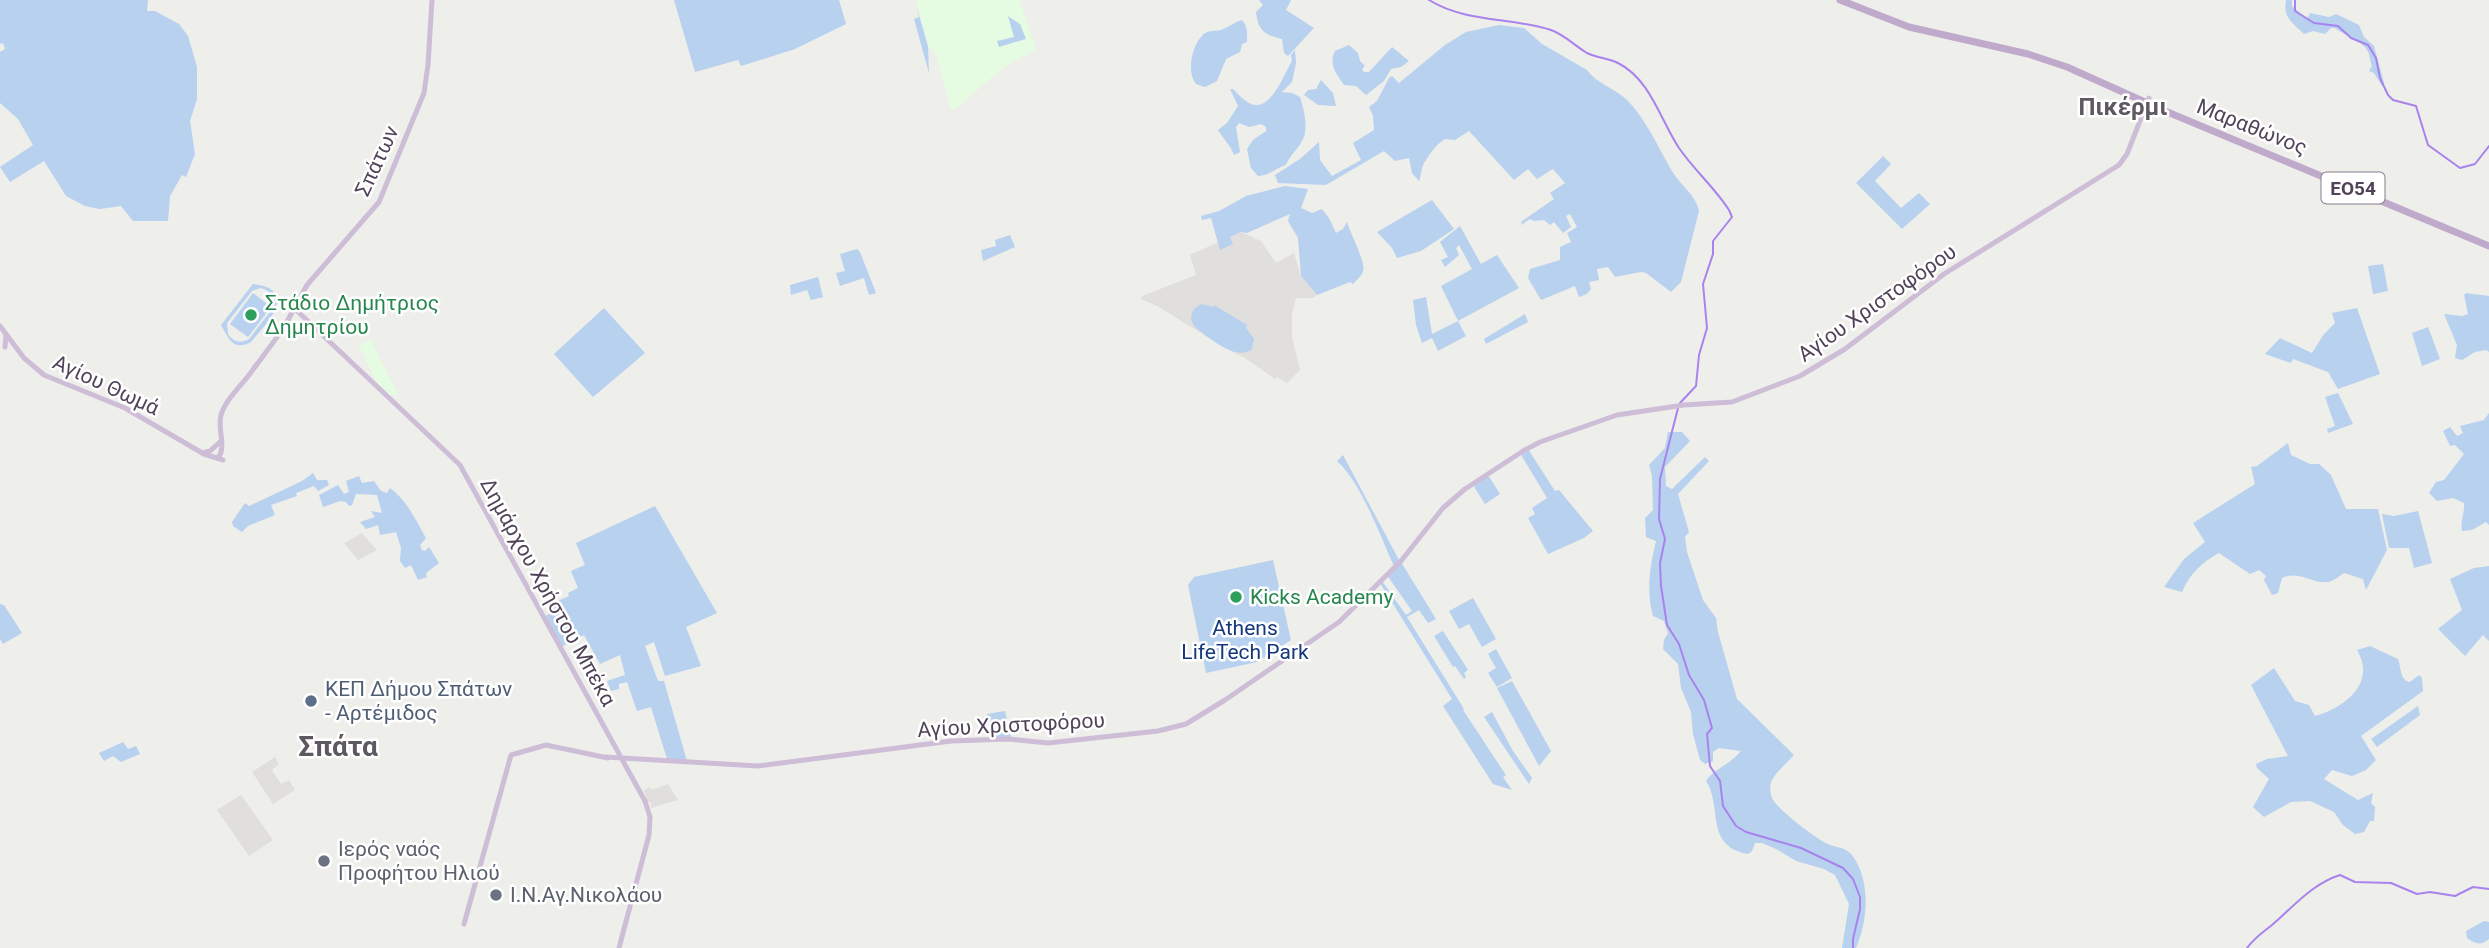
<svg xmlns="http://www.w3.org/2000/svg" width="2489" height="948" font-family="Roboto,sans-serif">
  <style>
    .commercial { fill: #e5fce2 }
    .education { fill: #e0dfdd }
    .green { fill: #b7d1ef; fill-rule: evenodd }
    .lines { fill: none; stroke-linecap: round; stroke-linejoin: round }
    .stream { stroke: #a983ed; stroke-width: 2 }
    .secondary { stroke: #cebdd6; stroke-width: 5 }
    .primary { stroke: #c0aacc; stroke-width: 7 }
    .leisure-dot { fill: #2e9e5b; stroke: #fff; stroke-width: 2.5 }
    .service-dot { fill: #5c6f8a; stroke: #fff; stroke-width: 2.5 }
    .worship-dot { fill: #6b7280; stroke: #fff; stroke-width: 2.5 }
    .labels { text-anchor: middle; stroke-width: 5; stroke-linejoin: round; paint-order: stroke }
    .shield { fill: #fff; stroke: #857c8b; stroke-width: 2 }
    .shield-label { font-size: 19px; font-weight: bold; fill: #514459 }
    .street-label { font-size: 21px; fill: #514459; stroke: #fff }
    .leisure-label { font-size: 21px; fill: #27864d; stroke: #fff; text-anchor: start }
    .park-label { font-size: 21px; fill: #14387b; stroke: #fff }
    .service-label { font-size: 21px; fill: #4e5e75; stroke: #fff; text-anchor: start }
    .worship-label { font-size: 21px; fill: #5b616d; stroke: #fff; text-anchor: start }
    .quarter-label { font-size: 24px; font-weight: bold; fill: #5e5861; stroke: #fff }
    .district-label { font-size: 28px; font-weight: bold; fill: #5e5861; stroke: #fff }
  </style>
  <rect width="100%" height="100%" fill="#eeeeeb"/>
  <g class="commercial">
    <path d="M916,0H1019L1036,49L1001,69L956,109L953,110L950,107L936,54L928,46Z"/>
    <path d="M371,340L398,395H389L376,382L359,345Z"/>
  </g>
  <g class="education">
    <path d="M1241,232L1261,241L1276,263L1294,253L1301,276L1317,295L1313,298H1296L1292,314V337L1300,370L1287,383L1277,377L1275,379L1245,358L1227,349L1157,306L1141,299L1142,296L1196,275L1190,255Z"/>
    <path d="M362,533L377,550L358,560L344,543Z"/>
    <path d="M275,757L279,764L272,770L281,784L289,780L295,790L273,804L252,772Z"/>
    <path d="M668,784L678,800L651,808V803L647,801L644,790L650,787L652,790Z"/>
    <path d="M241,795L273,840L249,856L217,810Z"/>
  </g>
  <g class="green">
    <path d="M0,0H148L147,11H155L179,24L188,36L197,67V99L190,121L195,154L186,177L182,175L170,196L168,221H133L121,206L100,209L85,206L66,196L44,161L10,182L0,167L33,145L18,119L0,103V52L5,49L3,43L0,44Z"/>
    <path d="M674,0H839L846,24L795,49L741,66L738,60L695,72Z"/>
    <path d="M1259,0H1291L1286,10L1314,28L1288,56L1284,53L1282,39C1265,35 1258,31 1256,12L1263,5Z"/>
    <path d="M2286,0H2292V6L2307,19L2310,13L2329,17L2336,14L2359,25L2364,37L2374,46L2384,83L2382,86L2374,73L2369,71L2372,66C2370,62 2370,58 2369,54C2365,41 2345,36 2335,28H2331L2325,34L2313,31L2304,34C2292,22 2283,18 2286,0Z"/>
    <path d="M916,5L928,46L929,73L914,19L919,17Z"/>
    <path d="M1008,16L1020,24L1026,39L999,47L997,41L1014,37Z"/>
    <path d="M1242,20C1248,27 1247,32 1247,42L1242,44L1240,52L1226,59L1217,81L1205,87L1196,84C1187,72 1191,49 1201,37C1207,29 1214,32 1221,30C1228,27 1235,22 1242,20Z"/>
    <path d="M1499,25L1524,28L1542,44L1587,70C1596,83 1614,88 1626,99C1647,120 1657,146 1672,171C1680,185 1696,195 1699,211L1681,282L1671,292L1646,273L1641,272L1615,277L1608,267L1597,269L1599,280L1589,282L1591,289L1587,294L1579,297L1575,286L1541,300L1528,278L1530,269L1560,260V247L1571,242L1567,233L1577,227L1570,214L1566,216L1571,227L1563,233L1554,222L1550,225L1544,220L1534,221L1530,219L1521,225L1522,221L1554,199L1550,193L1565,183L1553,169L1537,179L1528,169L1514,180L1469,131L1455,140L1445,139C1436,144 1429,155 1424,163C1421,169 1421,176 1419,181L1412,173L1409,158L1395,161L1384,151L1326,185L1278,183L1275,175L1300,159L1319,142L1320,160L1332,176L1361,160L1353,143L1374,130L1373,116L1369,107L1377,101L1389,78L1392,76L1399,83L1445,45L1466,32Z"/>
    <path d="M1349,45L1358,53L1360,61L1365,66L1362,69L1364,72H1369L1392,47L1409,61L1401,67L1391,69L1384,81L1366,95L1356,86L1344,85C1337,74 1328,65 1335,51Z"/>
    <path d="M1295,50L1296,63L1292,82L1282,92L1292,93L1300,97C1304,109 1309,130 1302,141C1297,150 1290,155 1286,165C1276,168 1269,176 1258,176L1251,168L1247,149L1253,140L1266,131V127L1261,124L1249,127L1239,123L1236,127L1240,152L1234,155C1230,144 1224,140 1218,130L1227,123L1238,106L1230,89H1233C1238,94 1244,101 1251,104C1271,112 1284,74 1292,61L1291,55Z"/>
    <path d="M1321,80L1333,93L1336,106L1318,105L1304,95L1308,90L1316,89Z"/>
    <path d="M1883,156L1891,164L1875,181L1901,208L1919,193L1930,204L1902,229L1856,183Z"/>
    <path d="M1285,186L1308,189L1301,208L1312,213L1322,209L1329,218L1336,233L1343,229L1347,222C1350,233 1366,262 1363,271C1362,276 1356,280 1353,284L1350,282L1317,295L1301,276L1298,238L1288,221L1290,214L1247,233L1241,232L1230,237L1233,244L1220,250L1211,218L1202,220L1201,216L1219,211L1246,196Z"/>
    <path d="M1432,200L1454,229L1421,251L1397,258L1392,248L1377,232Z"/>
    <path d="M1460,226L1481,264L1497,255L1519,288L1458,321L1466,336L1438,351L1432,338L1422,343L1416,325L1413,300L1426,297L1432,334L1458,321L1441,286L1472,269L1459,245L1456,248L1459,255L1445,267L1441,260L1448,257L1440,242Z"/>
    <path d="M1010,235L1015,247L983,261L981,250L996,246L995,240Z"/>
    <path d="M857,249L860,252L876,293L869,295L864,278L840,286L836,273L845,271L840,254Z"/>
    <path d="M2383,264L2388,291L2373,294L2368,266Z"/>
    <path d="M818,277L823,297L811,300L807,290L791,295L790,285Z"/>
    <path d="M253,284C258,285 264,285 269,288C291,302 261,329 251,342C233,352 228,337 221,325ZM260,288C270,290 276,297 274,307L249,339C241,344 233,342 228,334L227,323L252,291Z"/>
    <path d="M253,293L271,307L248,337L230,324Z"/>
    <path d="M2466,293L2489,296V352L2486,350L2475,352L2462,360L2455,358L2457,345L2444,314L2462,316L2468,314L2464,295Z"/>
    <path d="M1202,304L1213,307L1214,305L1247,325L1246,328L1254,339L1252,349C1236,362 1208,337 1195,327C1188,318 1191,308 1202,304Z"/>
    <path d="M604,308L645,353L593,397L554,354Z"/>
    <path d="M2357,308L2380,374L2338,389L2328,372L2293,359L2291,363L2265,354L2280,338L2312,353L2324,334L2335,323L2332,313Z"/>
    <path d="M1525,314L1528,322L1486,344L1484,339Z"/>
    <path d="M2428,327L2440,359L2422,366L2412,333Z"/>
    <path d="M2338,393L2353,424L2328,433L2327,429L2335,426L2325,397Z"/>
    <path d="M2489,413V525L2486,522L2472,530L2462,531C2460,521 2465,513 2464,503L2453,498L2437,501L2429,493L2436,482L2444,480L2464,454L2455,445L2450,446L2443,431L2450,427L2457,436L2463,433L2460,426L2484,420Z"/>
    <path d="M1668,432H1682L1690,441L1665,467L1666,486L1672,489L1705,457L1709,461L1678,494L1689,532L1685,537L1687,552L1703,600L1716,618L1718,632L1737,699L1794,755C1787,763 1777,771 1772,780C1769,786 1770,794 1773,800C1780,811 1816,839 1828,844C1836,848 1846,847 1852,855C1871,880 1868,921 1856,948H1842L1849,904L1835,875L1824,869L1796,861L1776,849L1762,843H1755L1752,851L1748,854C1704,846 1723,807 1706,781C1712,770 1731,764 1741,751L1719,748L1713,752V761L1705,764L1700,760L1693,734L1691,712L1681,688L1678,664L1663,649L1664,640L1668,633L1664,621L1653,616C1646,592 1650,565 1656,541L1646,537L1645,518L1653,510L1652,476L1649,465L1665,448Z"/>
    <path d="M2288,443L2291,455L2310,464H2319L2331,475L2346,509H2378L2387,550L2366,590L2363,579L2344,573C2339,576 2334,581 2328,582C2312,584 2299,570 2282,578L2278,593L2272,595L2264,580L2266,576L2259,570L2250,574L2219,553C2202,562 2189,575 2182,592L2164,587L2184,559L2205,542L2193,523L2255,484L2251,467L2257,466Z"/>
    <path d="M1528,449L1555,491L1559,490L1593,531L1584,538L1548,554L1528,518L1535,514L1532,508L1547,498L1520,453Z"/>
    <path d="M1343,455L1399,560L1394,566C1380,536 1361,482 1337,461Z"/>
    <path d="M313,473L317,480H327L329,485L318,491L314,486L296,493L297,496L271,505L275,515L248,526L242,532L233,526L232,522L245,503L249,506L302,481Z"/>
    <path d="M1488,475L1500,494L1485,504L1473,485Z"/>
    <path d="M359,476L362,483L374,481L381,491L387,493L390,488C407,500 416,521 426,538L420,545L422,550L425,551L429,547L439,563L426,573L427,577L418,580L411,565L405,568L400,561L401,548L396,532L380,535L378,525L366,529L360,522L375,517L371,511L382,513L377,495L356,494L352,505L349,506L346,502L340,501L323,507L319,495L338,485L344,494L349,492L346,481Z"/>
    <path d="M655,506L717,613L686,627L701,666L665,676L654,642L645,646L658,681H664L687,761L667,759L651,707L637,711L627,682L619,684V689L611,691L607,681L625,675L620,655L600,664L584,635L561,647L546,616L550,613L547,606L569,596L568,593L578,588L571,571L585,565L576,543Z"/>
    <path d="M2418,511L2432,563L2414,568L2409,548H2389L2382,514L2394,516Z"/>
    <path d="M1273,560L1291,640L1257,662L1206,673L1188,585L1194,577Z"/>
    <path d="M1401,562L1436,619L1428,623L1419,610L1407,617L1464,709L1463,710L1506,775L1503,777L1512,790L1493,784L1443,706L1452,699L1380,583L1382,581L1406,615L1412,611L1387,575Z"/>
    <path d="M2489,566V641L2483,635L2465,656L2438,629L2462,610L2450,579L2474,568Z"/>
    <path d="M1473,598L1496,639L1482,647L1469,624L1459,629L1449,611Z"/>
    <path d="M0,604L4,605L22,633L3,644L0,639Z"/>
    <path d="M1443,631L1468,670L1464,673L1466,677L1464,679L1455,666L1453,667L1434,636Z"/>
    <path d="M2370,646L2398,659C2401,667 2400,681 2410,682L2419,675L2422,678L2423,691L2361,736L2376,760L2366,770L2352,776L2332,770L2324,779L2358,800L2373,793L2371,803L2375,807L2374,821H2370L2364,832L2355,834L2343,825L2334,812L2310,801L2291,802L2264,817L2253,807L2269,779L2257,768L2256,764L2267,759L2288,756L2251,685L2274,668L2295,701L2309,705L2315,716C2344,708 2377,683 2357,650Z"/>
    <path d="M1496,649L1512,678L1497,687L1488,673L1496,668L1488,654Z"/>
    <path d="M1512,681L1551,751L1539,766L1497,688Z"/>
    <path d="M2418,706L2420,715L2377,747L2371,739Z"/>
    <path d="M1005,711L1011,738L994,737L987,714Z"/>
    <path d="M1492,712L1513,751L1532,778L1529,784L1484,717Z"/>
    <path d="M123,742L128,749L136,746L140,754L121,762L113,756L104,761L99,753Z"/>
    <path d="M2484,921L2489,922V939C2481,946 2475,944 2467,938L2466,931Z"/>
  </g>
  <g class="lines">
    <g class="stream">
      <path d="M1429,0C1466,23 1511,17 1551,30C1565,35 1575,46 1587,53C1597,58 1608,58 1618,63C1650,79 1660,119 1679,148C1694,170 1715,188 1729,210L1732,217L1713,241V254L1703,284L1707,328L1699,355L1696,386L1680,403"/>
      <path d="M2295,0V11L2314,23L2338,26L2351,38L2368,45L2376,58L2380,78L2388,95L2393,100L2416,106L2428,145L2460,168L2475,164L2489,146"/>
      <path d="M1678,408L1660,479L1659,519L1665,539L1660,563L1661,586L1667,625L1679,644L1689,675L1704,700L1712,728L1707,734L1710,766L1720,781L1723,806L1736,826L1746,832L1801,848L1843,868L1853,879L1860,897V909L1853,939V948"/>
      <path d="M2247,948C2255,937 2262,933 2272,925C2294,906 2312,884 2340,875L2355,882L2391,883L2417,894L2430,892L2455,896L2473,887L2489,889"/>
    </g>
    <g class="secondary">
      <path d="M294,308L460,465L645,801L650,817L649,835L619,948"/>
      <path d="M0,326L24,358L44,375L125,408L204,454L223,460"/>
      <path d="M5,347L6,335"/>
      <path d="M255,367L283,329L307,285L379,202L424,93L428,65L432,0"/>
      <path d="M202,453L210,451L220,442"/>
      <path d="M218,458C227,447 217,429 221,415C227,396 246,382 256,365"/>
      <path d="M605,757L758,766L951,741L1009,739L1048,743L1158,731L1186,724L1225,700L1339,622L1401,561L1443,508L1465,489L1523,451L1540,442L1617,415L1684,405L1732,402L1800,376L1845,349L1944,274L2119,165L2127,154L2149,98"/>
      <path d="M464,924L511,755L546,745L608,758"/>
    </g>
    <path class="primary" d="M1840,0L1909,27L2028,54L2067,67L2165,111L2489,246"/>
  </g>
  <g class="leisure-dot">
    <circle cx="251" cy="315" r="7"/>
    <circle cx="1236" cy="597" r="7"/>
  </g>
  <circle class="service-dot" cx="311" cy="701" r="7"/>
  <g class="worship-dot">
    <circle cx="324" cy="861" r="7"/>
    <circle cx="496" cy="895" r="7"/>
  </g>
  <g class="labels">
    <rect class="shield" x="2321.5" y="172.5" width="63" height="31" rx="5"/>
    <g class="shield-label">
      <text x="2353" y="195">ΕΟ54</text>
    </g>
    <g class="street-label">
      <text transform="translate(2252 127) rotate(22)" y="7">Μαραθώνος</text>
      <text transform="translate(377 161) rotate(-65)" y="7">Σπάτων</text>
      <text transform="translate(1877 303) rotate(-35)" y="7">Αγίου Χριστοφόρου</text>
      <text transform="translate(106 385) rotate(25)" y="7">Αγίου Θωμά</text>
      <text transform="translate(548 592) rotate(61)" y="7">Δημάρχου Χρήστου Μπέκα</text>
      <text transform="translate(1011 725) rotate(-3)" y="7">Αγίου Χριστοφόρου</text>
    </g>
    <g class="leisure-label">
      <text x="265" y="310">Στάδιο Δημήτριος<tspan x="265" dy="24">Δημητρίου</tspan></text>
      <text x="1250" y="604">Kicks Academy</text>
    </g>
    <g class="park-label">
      <text x="1245" y="635">Athens<tspan x="1245" dy="24">LifeTech Park</tspan></text>
    </g>
    <g class="service-label">
      <text x="325" y="696">ΚΕΠ Δήμου Σπάτων<tspan x="325" dy="24">- Αρτέμιδος</tspan></text>
    </g>
    <g class="worship-label">
      <text x="338" y="856">Ιερός ναός<tspan x="338" dy="24">Προφήτου Ηλιού</tspan></text>
      <text x="510" y="902">Ι.Ν.Αγ.Νικολάου</text>
    </g>
    <g class="quarter-label">
      <text x="2123" y="115">Πικέρμι</text>
    </g>
    <g class="district-label">
      <text x="338" y="756">Σπάτα</text>
    </g>
  </g>
</svg>
